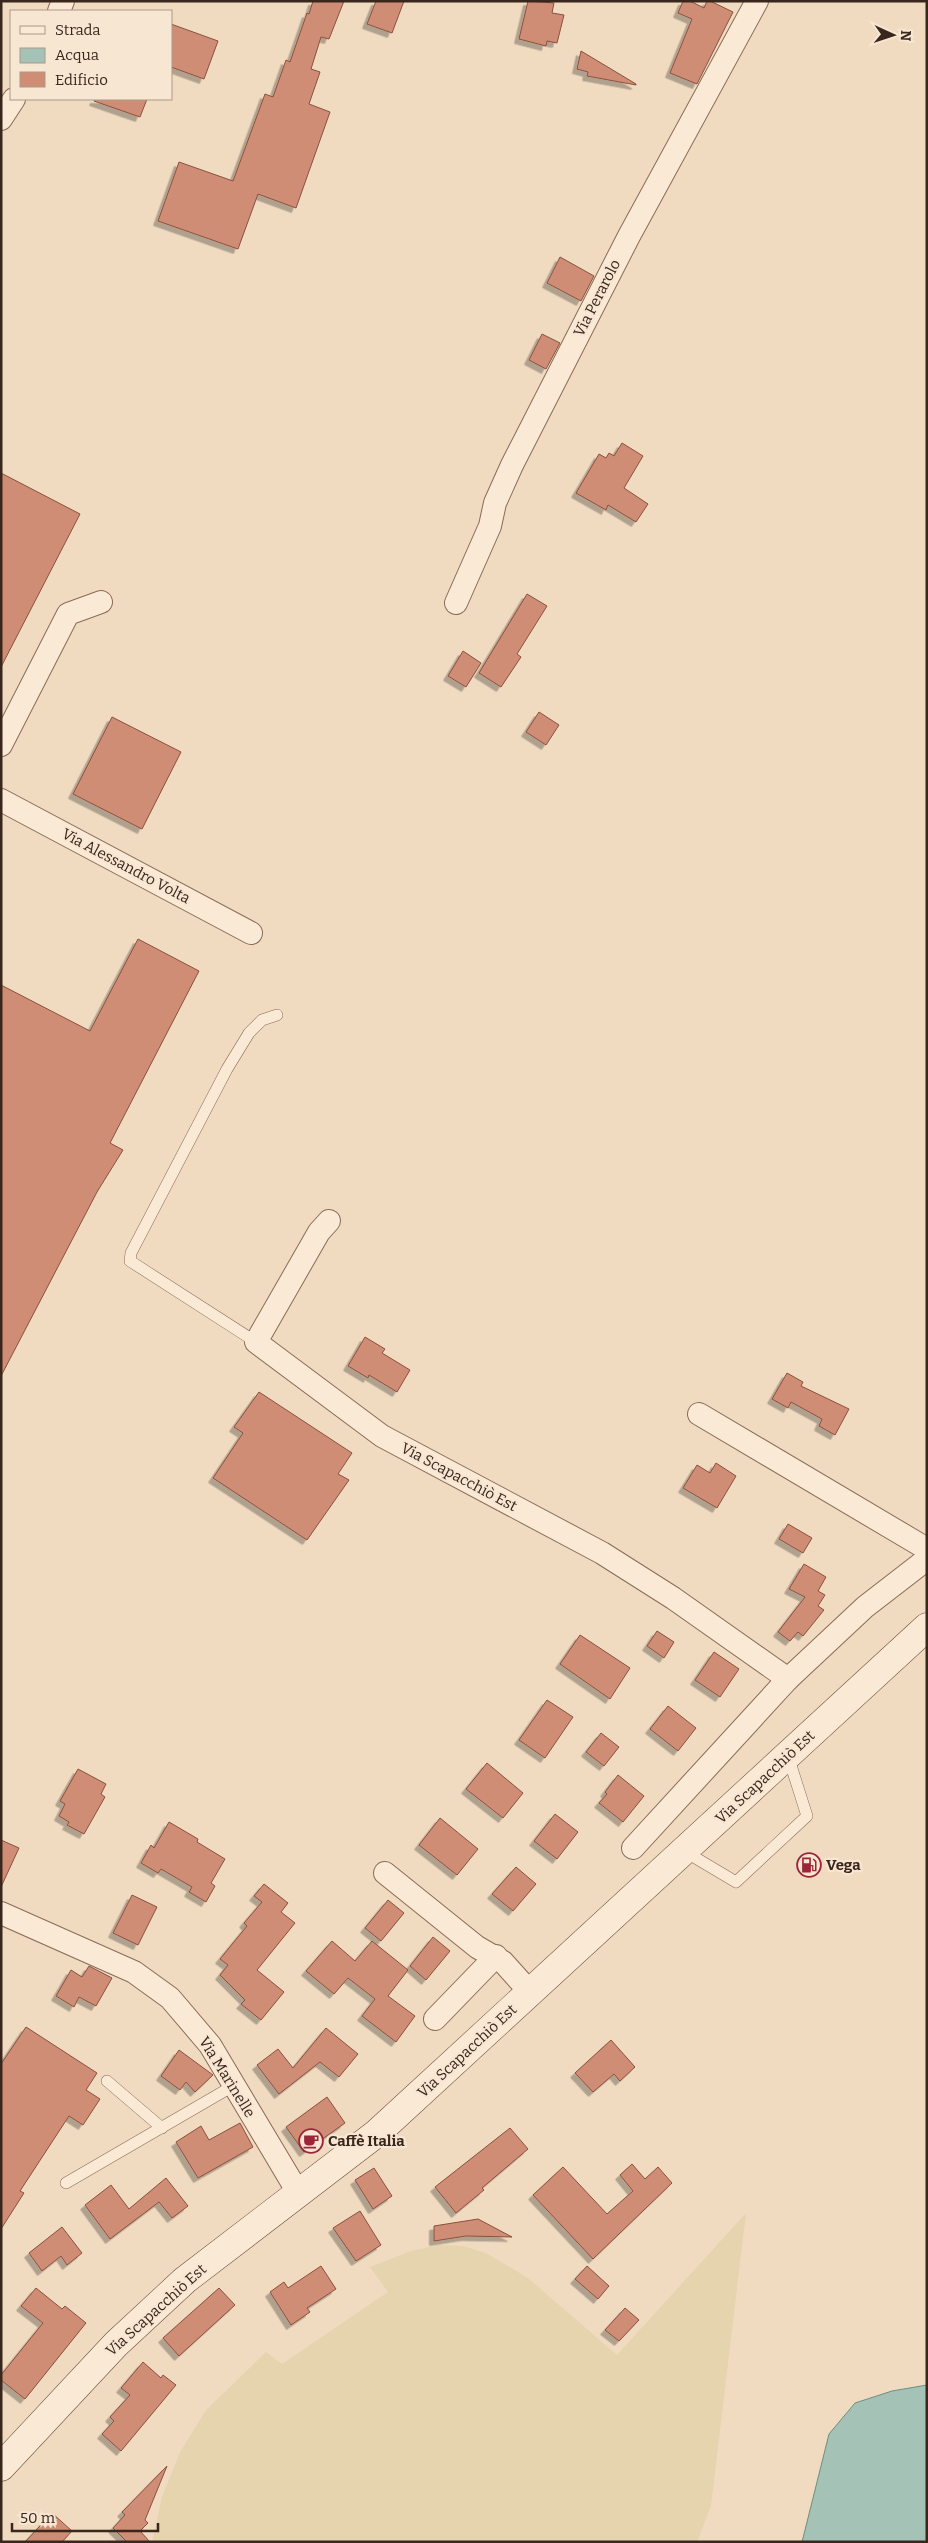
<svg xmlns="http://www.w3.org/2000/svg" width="928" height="2543" font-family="Bitter,serif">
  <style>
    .farmland { fill: #e6d4ae }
    .water { fill: #a4c2b5; stroke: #6a9181 }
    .building { fill: #d08d75; stroke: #8b4f3c; filter: url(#shadow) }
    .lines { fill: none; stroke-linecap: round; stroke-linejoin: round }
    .service-casing { stroke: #8a6b58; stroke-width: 12 }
    .minor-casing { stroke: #8a6b58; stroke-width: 24 }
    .secondary-casing { stroke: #6c4c3b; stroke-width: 29 }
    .service { stroke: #fae9d5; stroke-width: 11 }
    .minor { stroke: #fae9d5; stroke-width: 22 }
    .secondary { stroke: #fae9d5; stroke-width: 28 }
    .labels { text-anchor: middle; stroke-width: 4.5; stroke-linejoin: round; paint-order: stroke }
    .street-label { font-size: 15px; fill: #39261d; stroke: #f7e6d1 }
    .poi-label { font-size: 15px; font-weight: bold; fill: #39261d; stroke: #f7e6d1; text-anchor: start }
  </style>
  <defs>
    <filter id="shadow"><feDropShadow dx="-4.5" dy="4.5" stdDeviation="0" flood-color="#0004"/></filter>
  </defs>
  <rect width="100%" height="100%" fill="#f0dbc1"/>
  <path class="farmland" d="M746,2213L711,2506L697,2542H152L162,2497L180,2452L206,2410L266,2352L282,2364L388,2292L370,2267L411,2251L439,2245L463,2246L486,2253L528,2278L617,2355Z"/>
  <path class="water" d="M927,2385V2542H802L829,2434L855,2403L892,2391Z"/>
  <g class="building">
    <path d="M313,1H344L329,39L321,37L311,69L320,72L309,104L330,112L296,208L258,194L238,249L158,221L179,162L233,181L265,94L273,97L286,60L290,62L307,13L309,14Z"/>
    <path d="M376,1H404L392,33L367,24Z"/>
    <path d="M528,1L554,3L552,13L564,15L557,43L547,41L546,46L519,39Z"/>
    <path d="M683,1H690L704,8L707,1H710L733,12L697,84L670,73L692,19L678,13Z"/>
    <path d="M171,24L218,41L204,79L171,67Z"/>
    <path d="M581,51L636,84V85L587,76L588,72L577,69Z"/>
    <path d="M95,99H147L140,117L94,101Z"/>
    <path d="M560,257L594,276L581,301L547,283Z"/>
    <path d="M542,334L560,343L546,369L529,360Z"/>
    <path d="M622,443L643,456L624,488L648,504L636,522L608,505L606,510L576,493L599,454L606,458L609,453L614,456Z"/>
    <path d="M1,473L80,514L1,667Z"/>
    <path d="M527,594L547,606L517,654L521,657L501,687L479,673Z"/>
    <path d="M463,651L481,663L466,687L448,676Z"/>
    <path d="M539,712L559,725L546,745L526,732Z"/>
    <path d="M112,717L181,752L142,829L73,794Z"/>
    <path d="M138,939L199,971L110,1143L123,1150L97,1192L1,1376V985L90,1031Z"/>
    <path d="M365,1337L385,1349L382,1353L410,1370L397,1392L369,1375L368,1378L348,1366Z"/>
    <path d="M787,1373L803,1382L801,1386L849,1409L835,1435L819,1426L822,1419L791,1402L788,1408L772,1399Z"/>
    <path d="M259,1392L352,1453L338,1474L349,1480L307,1540L213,1478L243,1433L234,1427Z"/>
    <path d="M716,1463L736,1476L717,1508L683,1488L697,1465L710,1473Z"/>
    <path d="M788,1524L812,1538L803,1553L779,1539Z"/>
    <path d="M804,1564L826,1577L818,1591L825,1595L818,1606L824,1610L803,1636L798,1632L790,1641L778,1632L805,1597L789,1589Z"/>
    <path d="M657,1631L674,1642L664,1658L647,1646Z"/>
    <path d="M580,1635L630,1668L610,1699L560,1664Z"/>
    <path d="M714,1652L739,1669L720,1697L695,1680Z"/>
    <path d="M547,1700L573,1717L545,1758L519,1740Z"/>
    <path d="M668,1706L696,1728L678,1751L650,1729Z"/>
    <path d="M601,1733L619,1747L604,1766L586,1752Z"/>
    <path d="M487,1763L523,1793L503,1818L466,1789Z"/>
    <path d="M78,1769L106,1784L101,1794L105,1797L84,1834L67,1825L69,1822L59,1816L65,1804L60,1801Z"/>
    <path d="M618,1775L644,1796L623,1822L599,1803L607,1794L605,1792Z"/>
    <path d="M555,1814L578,1832L557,1859L534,1841Z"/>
    <path d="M440,1818L478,1849L457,1875L419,1845Z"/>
    <path d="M169,1822L198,1839L197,1842L225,1859L211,1883L215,1886L206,1902L189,1892L192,1887L161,1869L158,1873L141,1863L151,1845L154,1848Z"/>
    <path d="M1,1840L19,1848L1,1887Z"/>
    <path d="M516,1867L536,1884L513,1911L492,1894Z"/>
    <path d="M264,1884L288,1903L281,1912L295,1923L257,1970L284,1992L261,2020L241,2004L245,2000L220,1975L228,1965L220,1959L247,1926L244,1923L262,1902L254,1896Z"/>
    <path d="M132,1895L157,1907L138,1945L113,1933Z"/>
    <path d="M388,1900L404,1913L381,1941L365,1928Z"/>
    <path d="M433,1937L450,1951L426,1980L410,1966Z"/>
    <path d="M332,1941L355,1961L372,1941L408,1970L388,1996L415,2016L396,2042L362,2016L375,1999L348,1978L334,1994L306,1971Z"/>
    <path d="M89,1966L112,1978L96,2006L79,1997L74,2007L56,1996L71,1970L82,1977Z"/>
    <path d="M26,2027L97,2073L86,2090L100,2099L83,2125L69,2116L20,2191L24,2193L1,2229V2064Z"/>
    <path d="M326,2028L358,2054L339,2077L320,2062L279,2094L257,2065L278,2049L293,2068Z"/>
    <path d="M611,2040L635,2067L620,2081L614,2074L593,2092L575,2073Z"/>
    <path d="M179,2050L213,2075L195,2092L186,2082L180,2090L161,2076Z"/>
    <path d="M327,2097L345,2123L304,2152L286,2127Z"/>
    <path d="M240,2123L253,2147L198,2178L176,2142L201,2126L209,2140Z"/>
    <path d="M510,2128L528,2149L482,2188L484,2190L456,2213L435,2187Z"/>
    <path d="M632,2164L645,2179L658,2167L672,2183L593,2259L533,2195L563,2167L607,2214L633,2191L620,2175Z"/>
    <path d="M374,2168L392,2196L373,2209L355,2180Z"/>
    <path d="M166,2178L188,2206L172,2218L159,2202L110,2239L85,2205L111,2185L129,2209Z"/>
    <path d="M360,2211L381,2245L356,2261L333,2228Z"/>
    <path d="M478,2219L512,2237L466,2236L434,2241V2226Z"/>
    <path d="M62,2227L82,2253L67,2265L61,2256L42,2271L29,2253Z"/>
    <path d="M321,2266L336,2289L307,2308L310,2312L291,2325L270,2292L284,2282L288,2288Z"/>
    <path d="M587,2266L609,2286L598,2299L575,2279Z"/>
    <path d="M36,2288L62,2309L65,2306L86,2323L25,2399L1,2380V2375L43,2323L21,2306Z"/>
    <path d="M219,2288L235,2305L179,2356L163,2338Z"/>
    <path d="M625,2308L639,2320L619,2341L605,2330Z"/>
    <path d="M143,2362L161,2378L163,2375L176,2385L121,2451L102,2434L114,2421L110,2417L130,2395L121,2388Z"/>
    <path d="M167,2466L145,2520L148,2523L140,2531L150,2542H127L113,2528L125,2515L122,2512Z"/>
    <path d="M52,2513L72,2531L62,2542H25Z"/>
  </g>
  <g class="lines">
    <g class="service-casing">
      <g id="service">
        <path d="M256,1342L130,1261L131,1253L227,1069L249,1033L262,1020L277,1015"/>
        <path d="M684,1851L736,1882L807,1816L788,1756"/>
        <path d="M107,2081L162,2128"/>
        <path d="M66,2183L233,2086"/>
      </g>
    </g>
    <g class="minor-casing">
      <g id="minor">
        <path d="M59,11L63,1"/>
        <path d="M1,119L14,99"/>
        <path d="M456,603L490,526L495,503L512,465L629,236L757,1"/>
        <path d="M1,745L68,614L101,602"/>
        <path d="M1,800L251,933"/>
        <path d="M329,1221L319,1232L256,1342L382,1436L602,1553L673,1598L788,1679"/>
        <path d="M699,1414L927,1549"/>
        <path d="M633,1848L788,1679L865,1607L927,1559"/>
        <path d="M385,1873L477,1947L503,1962L530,1992"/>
        <path d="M1,1913L134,1972L170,1998L210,2045L299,2194"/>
        <path d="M435,2019L496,1956"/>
      </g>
    </g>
    <g class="secondary-casing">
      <path id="secondary" d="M1,2467L116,2344L185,2280L377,2133L927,1627"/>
    </g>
    <use href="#service" class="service"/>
    <use href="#minor" class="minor"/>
    <use href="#secondary" class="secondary"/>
  </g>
  <defs>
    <g id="fuel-ring" transform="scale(1.25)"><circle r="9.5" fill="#f7e6d1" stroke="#9c2538" stroke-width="1.5"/><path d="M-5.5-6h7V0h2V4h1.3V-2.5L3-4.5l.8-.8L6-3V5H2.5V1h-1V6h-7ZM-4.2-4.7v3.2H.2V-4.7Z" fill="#9c2538"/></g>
    <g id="cafe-ring" transform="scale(1.25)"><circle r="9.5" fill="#f7e6d1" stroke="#9c2538" stroke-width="1.5"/><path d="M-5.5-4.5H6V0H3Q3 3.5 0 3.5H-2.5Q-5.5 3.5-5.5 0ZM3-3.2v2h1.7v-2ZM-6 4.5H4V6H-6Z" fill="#9c2538"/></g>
  </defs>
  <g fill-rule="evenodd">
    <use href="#fuel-ring" x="809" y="1865"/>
    <use href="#cafe-ring" x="311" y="2141"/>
  </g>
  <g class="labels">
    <g class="street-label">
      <text transform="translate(597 298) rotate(-63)" y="5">Via Perarolo</text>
      <text transform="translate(126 866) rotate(28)" y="5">Via Alessandro Volta</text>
      <text transform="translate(459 1477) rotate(28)" y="5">Via Scapacchiò Est</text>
      <text transform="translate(765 1777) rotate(-43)" y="5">Via Scapacchiò Est</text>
      <text transform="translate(467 2051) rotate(-43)" y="5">Via Scapacchiò Est</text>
      <text transform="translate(227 2077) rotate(58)" y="5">Via Marinelle</text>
      <text transform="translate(156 2310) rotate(-42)" y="5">Via Scapacchiò Est</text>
    </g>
    <g class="poi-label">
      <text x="826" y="1870">Vega</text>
      <text x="328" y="2146">Caffè Italia</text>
    </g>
  </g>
  <rect width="928" height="2543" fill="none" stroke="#39261d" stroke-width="5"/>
  <rect x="10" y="10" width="162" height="90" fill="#f7e6d1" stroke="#ab9989"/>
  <rect x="20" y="26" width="25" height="8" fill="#fae9d5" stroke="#ab9989"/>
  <text x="55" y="35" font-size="15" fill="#39261d">Strada</text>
  <rect x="20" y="48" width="25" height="15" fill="#a4c2b5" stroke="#ab9989"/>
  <text x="55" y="60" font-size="15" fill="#39261d">Acqua</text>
  <rect x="20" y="72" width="25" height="15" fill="#d08d75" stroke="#ab9989"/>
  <text x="55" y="85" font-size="15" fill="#39261d">Edificio</text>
  <g transform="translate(893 35) rotate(93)" stroke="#f7e6d1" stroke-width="4" paint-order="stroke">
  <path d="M0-4L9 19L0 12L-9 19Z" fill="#39261d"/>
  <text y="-8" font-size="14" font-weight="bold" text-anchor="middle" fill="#39261d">N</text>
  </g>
  <path d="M12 2523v8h146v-8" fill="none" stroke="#39261d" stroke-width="2.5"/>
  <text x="20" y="2523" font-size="15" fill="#39261d" stroke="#f7e6d1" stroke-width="4" paint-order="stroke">50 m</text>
</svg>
